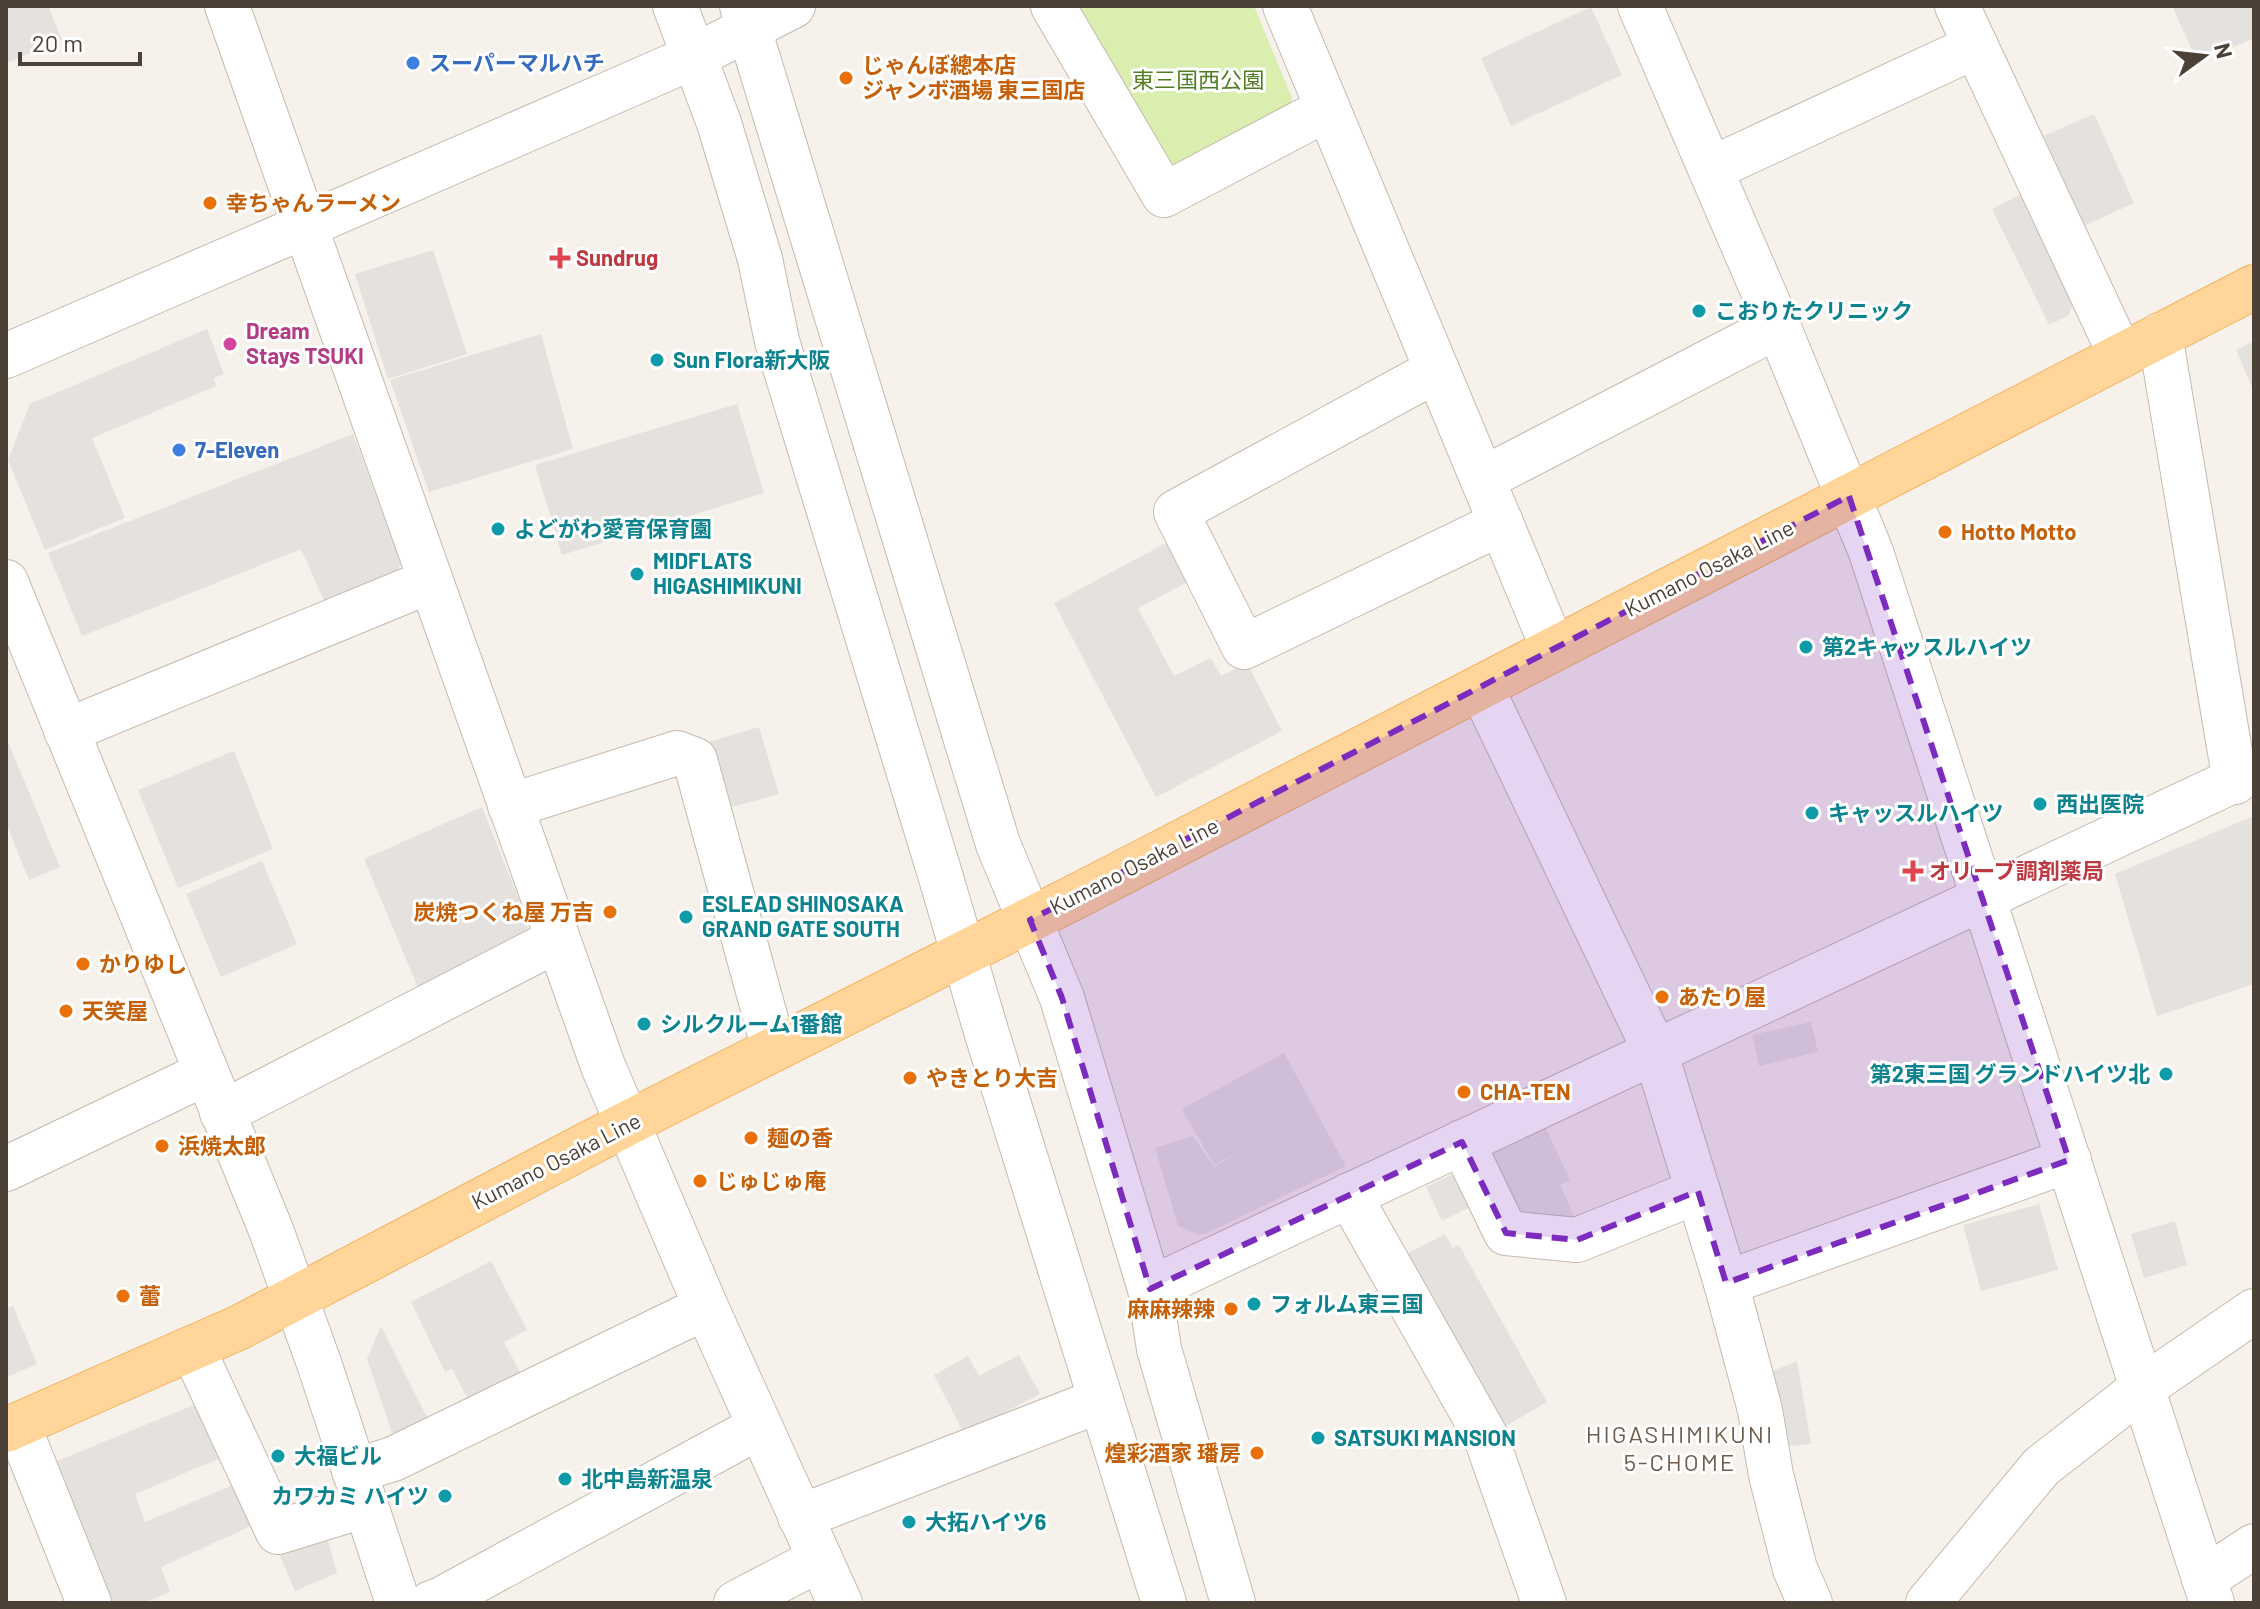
<svg xmlns="http://www.w3.org/2000/svg" width="2260" height="1609" font-family="Barlow,'Noto Sans JP',sans-serif">
  <style>
    .green { fill: #daeeaf }
    .parking { fill: #e5e1de }
    .lines { fill: none; stroke-linecap: round; stroke-linejoin: round }
    .minor-casing { stroke: #c6baae; stroke-width: 46 }
    .major-casing { stroke: #f0b25e; stroke-width: 46 }
    .minor { stroke: #fff; stroke-width: 44 }
    .major { stroke: #ffd59a; stroke-width: 44 }
    .marked { fill: #7b2cbf; fill-opacity: 0.2; stroke: #7b2cbf; stroke-width: 6; stroke-dasharray: 16 10; stroke-linejoin: round }
    .shop-dot { fill: #3f7fe0; stroke: #fff; stroke-width: 3 }
    .food-dot { fill: #e8710a; stroke: #fff; stroke-width: 3 }
    .health-dot { fill: #e0444e; stroke: #fff; stroke-width: 3 }
    .culture-dot { fill: #0f9aa8; stroke: #fff; stroke-width: 3 }
    .hotel-dot { fill: #d1479c; stroke: #fff; stroke-width: 3 }
    .labels { text-anchor: middle; stroke-width: 6; stroke-linejoin: round; paint-order: stroke }
    .shop-label { font-size: 22px; font-weight: bold; fill: #366cbe; stroke: #fff; text-anchor: start }
    .food-label { font-size: 22px; font-weight: bold; fill: #c56008; stroke: #fff; text-anchor: start }
    .park-label { font-size: 22px; fill: #517e22; stroke: #fff }
    .health-label { font-size: 22px; font-weight: bold; fill: #be3a42; stroke: #fff; text-anchor: start }
    .culture-label { font-size: 22px; font-weight: bold; fill: #0d838f; stroke: #fff; text-anchor: start }
    .hotel-label { font-size: 22px; font-weight: bold; fill: #b23c85; stroke: #fff; text-anchor: start }
    .street-label { font-size: 22px; fill: #4b4137; stroke: #fff }
    .neighbourhood-label { font-size: 24px; letter-spacing: 2px; fill: #6f5d4d; stroke: #fff }
  </style>
  <rect width="100%" height="100%" fill="#f6f1ea"/>
  <path class="green" d="M1068,6H1254L1292,98L1288,117L1170,169Z"/>
  <g class="parking">
    <path d="M6,6H48L62,40L6,63Z"/>
    <path d="M2172,6H2254V38L2198,63Z"/>
    <path d="M1591,7L1622,75L1511,126L1481,58Z"/>
    <path d="M2094,114L2134,203L2084,226L2044,136Z"/>
    <path d="M2021,194L2073,302L2069,315L2049,325L1992,209Z"/>
    <path d="M433,250L467,354L388,379L355,274Z"/>
    <path d="M207,329L224,374L214,378L216,386L92,438L125,518L45,550L8,460L30,404Z"/>
    <path d="M541,334L573,449L429,492L390,380Z"/>
    <path d="M2254,341V392L2236,350Z"/>
    <path d="M737,404L764,493L562,555L535,465Z"/>
    <path d="M353,434L401,562L395,580L327,607L301,549L82,636L48,553Z"/>
    <path d="M1168,542L1188,582L1138,608L1174,676L1211,658L1221,676L1247,663L1282,731L1156,797L1054,603Z"/>
    <path d="M759,727L779,794L721,810L702,744Z"/>
    <path d="M6,737L60,867L29,880L6,823Z"/>
    <path d="M234,751L273,849L178,888L138,790Z"/>
    <path d="M482,807L529,925L521,940L419,990L364,859Z"/>
    <path d="M2254,816V984L2157,1016L2115,874Z"/>
    <path d="M262,861L297,944L221,977L186,894Z"/>
    <path d="M1811,1022L1818,1052L1759,1066L1752,1035Z"/>
    <path d="M1284,1053L1346,1166L1207,1233L1199,1235L1178,1226L1155,1148L1193,1136L1214,1167L1236,1153L1214,1165L1182,1109Z"/>
    <path d="M1546,1128L1570,1180L1560,1185L1578,1224L1506,1209L1489,1169L1493,1153Z"/>
    <path d="M1450,1175L1466,1181L1476,1204L1442,1221L1426,1187Z"/>
    <path d="M2039,1204L2058,1270L1981,1291L1963,1225Z"/>
    <path d="M2175,1221L2187,1265L2144,1278L2131,1234Z"/>
    <path d="M1445,1234L1453,1248L1459,1245L1547,1402L1497,1431L1399,1258Z"/>
    <path d="M491,1261L527,1330L504,1342L524,1380L472,1407L452,1369L445,1372L411,1302Z"/>
    <path d="M13,1306L37,1364L7,1377L6,1309Z"/>
    <path d="M381,1326L432,1427L408,1440L392,1433L367,1359Z"/>
    <path d="M1019,1355L1040,1394L964,1434L934,1375L968,1356L979,1376Z"/>
    <path d="M1797,1361L1811,1444L1782,1447L1768,1373Z"/>
    <path d="M194,1405L209,1410L228,1455L135,1494L145,1522L240,1482L258,1523L161,1567L170,1592L143,1603H102L51,1476L57,1461Z"/>
    <path d="M315,1534L328,1541L337,1573L295,1591L277,1549Z"/>
  </g>
  <g class="lines">
    <g class="minor-casing">
      <g id="minor">
        <path d="M227,6L603,1066L706,1307L840,1603"/>
        <path d="M675,6L719,123L760,259L777,341L939,871L987,1034L1164,1603"/>
        <path d="M742,6L998,844L1062,998L1150,1289L1159,1349L1233,1603"/>
        <path d="M1053,6L1164,195L1327,109"/>
        <path d="M1285,6L1553,648"/>
        <path d="M1640,6L1778,326L1871,552L2212,1603"/>
        <path d="M1957,6L2121,356"/>
        <path d="M1711,169L1976,46"/>
        <path d="M2160,335L2235,782"/>
        <path d="M6,356L629,85L693,57L793,6"/>
        <path d="M1437,370L1176,512L1244,647L1501,523"/>
        <path d="M1483,479L1778,326"/>
        <path d="M6,582L271,1230L320,1366L398,1603"/>
        <path d="M1481,687L1655,1051L1726,1283L1760,1410L1771,1475L1795,1569L1810,1603"/>
        <path d="M66,731L430,581"/>
        <path d="M510,806L677,753L695,760L774,1049"/>
        <path d="M222,1113L557,940"/>
        <path d="M1462,1142L1506,1233L1577,1240L1698,1191"/>
        <path d="M6,1169L206,1073"/>
        <path d="M1349,1195L1485,1435L1544,1603"/>
        <path d="M1726,1283L2069,1160"/>
        <path d="M1150,1289L2254,771"/>
        <path d="M193,1349L278,1532L366,1505"/>
        <path d="M18,1425L89,1603"/>
        <path d="M354,1471L393,1459L706,1307"/>
        <path d="M800,1517L1101,1400"/>
        <path d="M2204,1579L2254,1546"/>
        <path d="M431,1603L440,1600L759,1427"/>
        <path d="M736,1603L820,1559"/>
        <path d="M1928,1603L2041,1467L2142,1388L2254,1311"/>
      </g>
    </g>
    <g class="major-casing">
      <path id="major" d="M6,1430L240,1327L628,1123L1077,896L2254,287"/>
    </g>
    <use href="#minor" class="minor"/>
    <use href="#major" class="major"/>
  </g>
  <path class="marked" d="M1849,496L2069,1160L1726,1283L1698,1191L1577,1240L1506,1233L1462,1142L1150,1289L1062,998L1030,920Z"/>
  <g class="shop-dot">
    <circle cx="413" cy="63" r="8"/>
    <circle cx="179" cy="450" r="8"/>
  </g>
  <g class="food-dot">
    <circle cx="846" cy="78" r="8"/>
    <circle cx="210" cy="203" r="8"/>
    <circle cx="1945" cy="532" r="8"/>
    <circle cx="610" cy="912" r="8"/>
    <circle cx="83" cy="964" r="8"/>
    <circle cx="1662" cy="997" r="8"/>
    <circle cx="66" cy="1011" r="8"/>
    <circle cx="910" cy="1078" r="8"/>
    <circle cx="1464" cy="1092" r="8"/>
    <circle cx="751" cy="1138" r="8"/>
    <circle cx="162" cy="1146" r="8"/>
    <circle cx="700" cy="1181" r="8"/>
    <circle cx="123" cy="1296" r="8"/>
    <circle cx="1231" cy="1309" r="8"/>
    <circle cx="1257" cy="1453" r="8"/>
  </g>
  <g class="health-dot">
    <path d="M556 246h8v8h8v8h-8v8h-8v-8h-8v-8h8z"/>
    <path d="M1909 859h8v8h8v8h-8v8h-8v-8h-8v-8h8z"/>
  </g>
  <g class="culture-dot">
    <circle cx="1699" cy="311" r="8"/>
    <circle cx="657" cy="360" r="8"/>
    <circle cx="498" cy="529" r="8"/>
    <circle cx="637" cy="574" r="8"/>
    <circle cx="1806" cy="647" r="8"/>
    <circle cx="2040" cy="804" r="8"/>
    <circle cx="1812" cy="813" r="8"/>
    <circle cx="686" cy="917" r="8"/>
    <circle cx="644" cy="1024" r="8"/>
    <circle cx="2166" cy="1074" r="8"/>
    <circle cx="1254" cy="1304" r="8"/>
    <circle cx="1318" cy="1438" r="8"/>
    <circle cx="278" cy="1456" r="8"/>
    <circle cx="565" cy="1479" r="8"/>
    <circle cx="445" cy="1496" r="8"/>
    <circle cx="909" cy="1522" r="8"/>
  </g>
  <circle class="hotel-dot" cx="230" cy="344" r="8"/>
  <g class="labels">
    <g class="shop-label">
      <text x="429" y="71">スーパーマルハチ</text>
      <text x="195" y="458">7-Eleven</text>
    </g>
    <g class="food-label">
      <text x="862" y="73">じゃんぼ總本店<tspan x="862" dy="25">ジャンボ酒場 東三国店</tspan></text>
      <text x="226" y="211">幸ちゃんラーメン</text>
      <text x="1961" y="540">Hotto Motto</text>
      <text x="594" y="920" text-anchor="end">炭焼つくね屋 万吉</text>
      <text x="99" y="972">かりゆし</text>
      <text x="1678" y="1005">あたり屋</text>
      <text x="82" y="1019">天笑屋</text>
      <text x="926" y="1086">やきとり大吉</text>
      <text x="1480" y="1100">CHA-TEN</text>
      <text x="767" y="1146">麺の香</text>
      <text x="178" y="1154">浜焼太郎</text>
      <text x="716" y="1189">じゅじゅ庵</text>
      <text x="139" y="1304">蕾</text>
      <text x="1215" y="1317" text-anchor="end">麻麻辣辣</text>
      <text x="1241" y="1461" text-anchor="end">煌彩酒家 璠房</text>
    </g>
    <g class="park-label">
      <text x="1198" y="88">東三国西公園</text>
    </g>
    <g class="health-label">
      <text x="576" y="266">Sundrug</text>
      <text x="1929" y="879">オリーブ調剤薬局</text>
    </g>
    <g class="culture-label">
      <text x="1715" y="319">こおりたクリニック</text>
      <text x="673" y="368">Sun Flora新大阪</text>
      <text x="514" y="537">よどがわ愛育保育園</text>
      <text x="653" y="569">MIDFLATS<tspan x="653" dy="25">HIGASHIMIKUNI</tspan></text>
      <text x="1822" y="655">第2キャッスルハイツ</text>
      <text x="2056" y="812">西出医院</text>
      <text x="1828" y="821">キャッスルハイツ</text>
      <text x="702" y="912">ESLEAD SHINOSAKA<tspan x="702" dy="25">GRAND GATE SOUTH</tspan></text>
      <text x="660" y="1032">シルクルーム1番館</text>
      <text x="2150" y="1082" text-anchor="end">第2東三国 グランドハイツ北</text>
      <text x="1270" y="1312">フォルム東三国</text>
      <text x="1334" y="1446">SATSUKI MANSION</text>
      <text x="294" y="1464">大福ビル</text>
      <text x="581" y="1487">北中島新温泉</text>
      <text x="429" y="1504" text-anchor="end">カワカミ ハイツ</text>
      <text x="925" y="1530">大拓ハイツ6</text>
    </g>
    <g class="hotel-label">
      <text x="246" y="339">Dream<tspan x="246" dy="25">Stays TSUKI</tspan></text>
    </g>
    <g class="street-label">
      <text transform="translate(1709 568) rotate(-27)" y="8">Kumano Osaka Line</text>
      <text transform="translate(1134 866) rotate(-27)" y="8">Kumano Osaka Line</text>
      <text transform="translate(556 1161) rotate(-27)" y="8">Kumano Osaka Line</text>
    </g>
    <g class="neighbourhood-label">
      <text x="1680" y="1443">HIGASHIMIKUNI<tspan x="1680" dy="28">5-CHOME</tspan></text>
    </g>
  </g>
  <rect width="2260" height="1609" fill="none" stroke="#4b4137" stroke-width="16"/>
  <g transform="translate(2204 56) rotate(75)" stroke="#ffffff" stroke-width="6" paint-order="stroke">
  <path d="M0-6L14 30L0 20L-14 30Z" fill="#4b4137"/>
  <text y="-12" font-size="22" font-weight="bold" text-anchor="middle" fill="#4b4137">N</text>
  </g>
  <path d="M20 52v12h120v-12" fill="none" stroke="#4b4137" stroke-width="4"/>
  <text x="32" y="52" font-size="24" fill="#4b4137" stroke="#ffffff" stroke-width="6" paint-order="stroke">20 m</text>
</svg>
